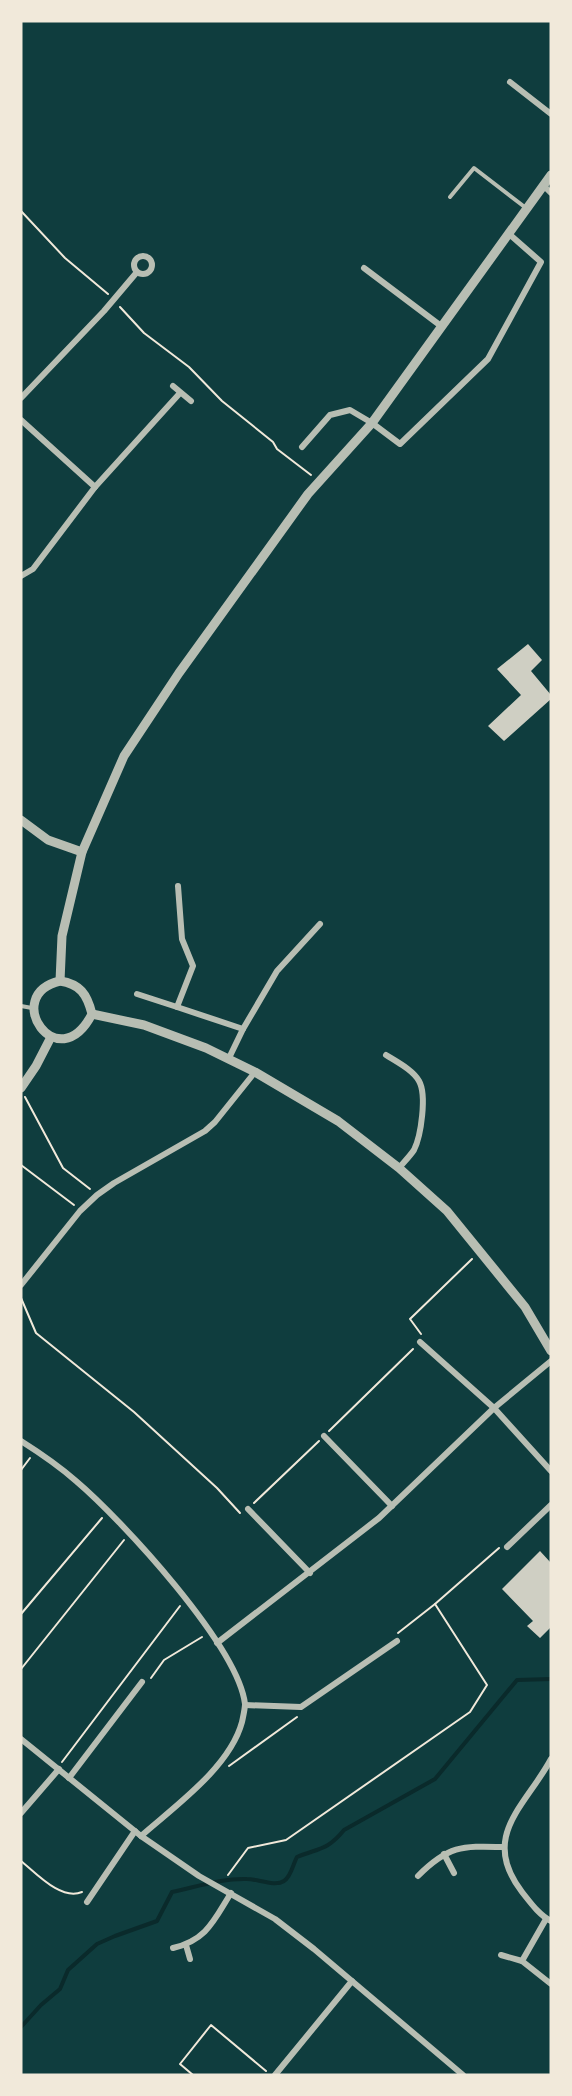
<svg xmlns="http://www.w3.org/2000/svg" width="572" height="2096" font-family="Figtree,sans-serif">
  <style>
    .lines { fill: none; stroke-linecap: round; stroke-linejoin: round }
    .stream { stroke: #0a2a2b; stroke-width: 4 }
    .building { fill: #cfcfc3 }
    .path { stroke: #f1e9da; stroke-width: 2 }
    .service { stroke: #b8beb3; stroke-width: 4 }
    .minor { stroke: #b8beb3; stroke-width: 6 }
    .tertiary { stroke: #b8beb3; stroke-width: 9 }
  </style>
  <rect width="100%" height="100%" fill="#0f3d3e"/>
  <g class="lines">
    <path class="stream" d="M21,2027L41,2005L60,1989L68,1970L97,1944L115,1936L157,1921L172,1892C196,1887 223,1878 247,1879C258,1879 275,1887 284,1881C291,1877 293,1864 297,1857C319,1848 328,1850 344,1830L435,1779L517,1680L551,1679"/>
  </g>
  <g class="building">
    <path d="M528,644L542,660L531,671L551,695V699L504,741L488,726L521,695L497,669Z"/>
    <path d="M540,1551L551,1563V1627L540,1638L527,1626L533,1621L502,1589Z"/>
  </g>
  <g class="lines">
    <g class="path">
      <path d="M21,211L65,258L108,294"/>
      <path d="M120,307L144,333L189,367L222,401L273,442L277,449L311,475"/>
      <path d="M25,1097L63,1168L90,1189"/>
      <path d="M21,1165L74,1205"/>
      <path d="M21,1298L36,1333L134,1412L217,1488L240,1513"/>
      <path d="M421,1334L410,1319L472,1259"/>
      <path d="M329,1431L413,1349"/>
      <path d="M21,1470L30,1458"/>
      <path d="M254,1503L319,1441"/>
      <path d="M21,1614L102,1518"/>
      <path d="M398,1633L435,1604L499,1548"/>
      <path d="M21,1669L124,1540"/>
      <path d="M151,1678L164,1660L202,1637"/>
      <path d="M62,1762L180,1606"/>
      <path d="M229,1766L297,1717"/>
      <path d="M21,1861C36,1873 61,1901 82,1892"/>
      <path d="M228,1875L248,1848L286,1840L470,1712L487,1685L435,1604"/>
      <path d="M193,2075L180,2064L211,2025L266,2071"/>
    </g>
    <g class="service">
      <path d="M450,197L474,168L526,208"/>
      <path d="M21,1006L32,1008"/>
    </g>
    <g class="minor">
      <path d="M510,82L551,114"/>
      <path d="M543,185L551,193"/>
      <circle cx="143" cy="265" r="9"/>
      <path d="M364,268L441,326"/>
      <path d="M173,386L191,401"/>
      <path d="M21,398L104,311L137,272"/>
      <path d="M21,420L95,487"/>
      <path d="M302,447L330,415L350,410L372,423L400,444L488,359L541,262L508,233"/>
      <path d="M21,576L33,569L95,487L180,393"/>
      <path d="M178,886L182,939L193,966L177,1007L243,1029"/>
      <path d="M137,994L177,1007"/>
      <path d="M386,1055C397,1062 413,1070 419,1081C427,1095 421,1136 414,1150C410,1156 404,1162 399,1168"/>
      <path d="M229,1058L243,1029L277,971L320,924"/>
      <path d="M21,1285L80,1211L97,1195L114,1183L205,1131L215,1122L255,1072"/>
      <path d="M420,1342L494,1408L551,1471"/>
      <path d="M324,1436L392,1506"/>
      <path d="M21,1441C40,1453 59,1466 76,1481C122,1520 238,1646 245,1704C245,1709 243,1717 242,1722C230,1767 175,1806 141,1836"/>
      <path d="M248,1509L310,1573"/>
      <path d="M507,1547L551,1505"/>
      <path d="M217,1643L379,1518L494,1408L551,1361"/>
      <path d="M245,1705L301,1707L397,1641"/>
      <path d="M21,1739L141,1836L199,1876L275,1919L314,1949L463,2075"/>
      <path d="M551,1759C526,1806 479,1836 522,1892C530,1902 539,1915 551,1921"/>
      <path d="M69,1778L142,1682"/>
      <path d="M21,1813L59,1769"/>
      <path d="M444,1854L454,1873"/>
      <path d="M418,1876C449,1845 462,1846 504,1847"/>
      <path d="M87,1902L135,1831"/>
      <path d="M546,1919L522,1961L551,1984"/>
      <path d="M186,1945L190,1959"/>
      <path d="M173,1948C207,1940 214,1920 231,1893"/>
      <path d="M501,1955L522,1961"/>
      <path d="M275,2075L352,1981"/>
    </g>
    <g class="tertiary">
      <path d="M21,820L48,840L82,852"/>
      <path d="M60,981L62,936L82,852L124,756L179,673L308,494L372,423L551,175"/>
      <path d="M60,981C80,984 87,994 92,1014C58,1080 0,995 60,981Z"/>
      <path d="M92,1014L144,1025L206,1048L255,1072L338,1121L399,1168L447,1211L525,1307L551,1351"/>
      <path d="M21,1088L36,1066L51,1037"/>
    </g>
  </g>
  <rect width="572" height="2096" fill="none" stroke="#f1e9da" stroke-width="45"/>
</svg>
